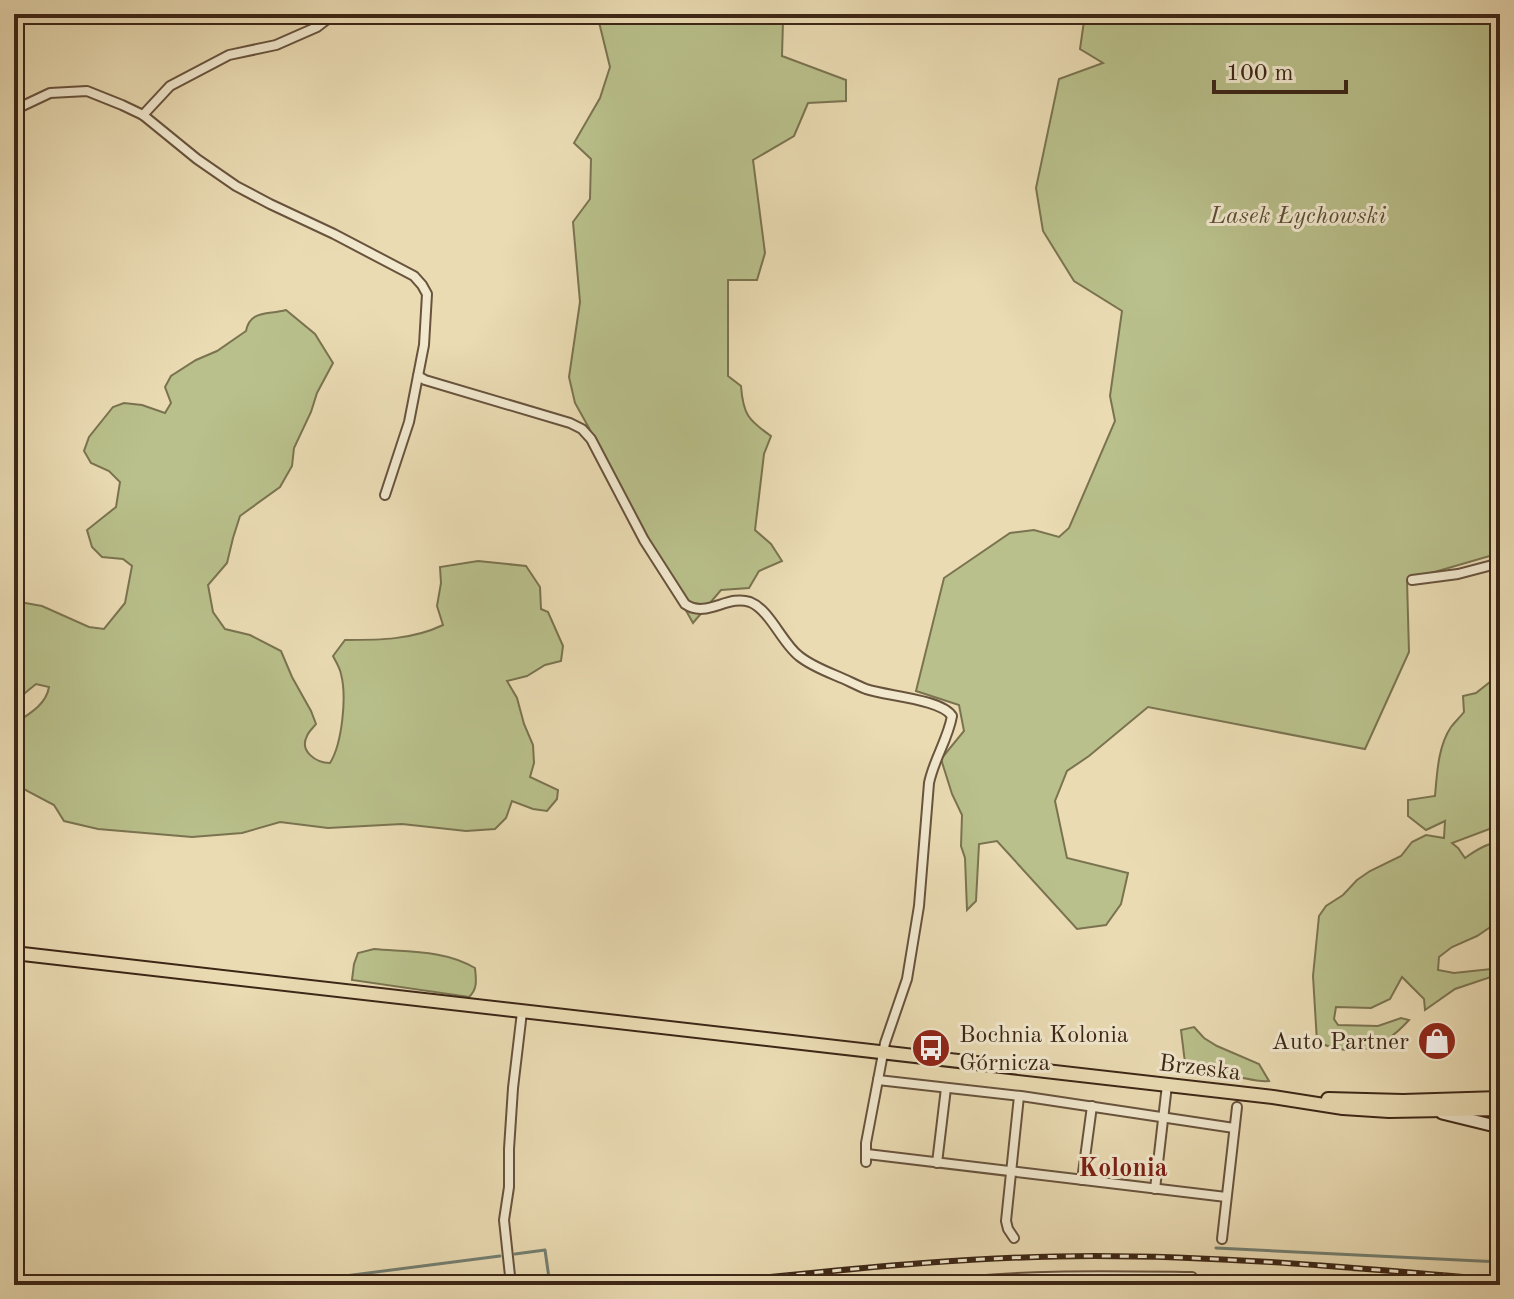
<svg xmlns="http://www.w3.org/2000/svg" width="1514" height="1299" font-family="'Old Standard TT',serif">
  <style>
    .green { fill: #b9c08b; stroke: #7a7350; stroke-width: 2 }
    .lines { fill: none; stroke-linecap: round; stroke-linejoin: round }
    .stream { stroke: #737f71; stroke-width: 3 }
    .street-casing { stroke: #68533d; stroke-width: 12 }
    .secondary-casing { stroke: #3c2616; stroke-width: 15 }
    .primary-casing { stroke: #3c2616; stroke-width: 16 }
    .street { stroke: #f1e8ce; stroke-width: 8 }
    .secondary { stroke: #f1e8ce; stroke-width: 11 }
    .primary { stroke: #eadbb3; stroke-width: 12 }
    .rail-casing { stroke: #3c2616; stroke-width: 6 }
    .rail { stroke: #f1e8ce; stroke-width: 3; stroke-dasharray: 9; stroke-linecap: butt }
    .labels { text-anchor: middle; stroke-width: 6; stroke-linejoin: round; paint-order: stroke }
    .park-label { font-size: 24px; font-style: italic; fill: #5b4c33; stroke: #f1e8ce }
    .poi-label { font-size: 24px; fill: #3c2616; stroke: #f1e8ce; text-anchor: start }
    .street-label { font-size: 24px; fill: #3c2616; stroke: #f1e8ce }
    .neighbourhood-label { font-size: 26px; font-weight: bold; fill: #7a1f14; stroke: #f1e8ce }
  </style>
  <rect width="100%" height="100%" fill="#eadbb3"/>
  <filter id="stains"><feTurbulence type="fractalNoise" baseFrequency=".0025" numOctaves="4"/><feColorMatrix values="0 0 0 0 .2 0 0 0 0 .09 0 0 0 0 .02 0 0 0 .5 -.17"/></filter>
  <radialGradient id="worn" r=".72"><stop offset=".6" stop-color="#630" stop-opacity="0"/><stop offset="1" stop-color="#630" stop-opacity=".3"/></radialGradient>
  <g class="green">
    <path d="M597,14H811L783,21L782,56L846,80V101L808,103L794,136L753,160L765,253L757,280H728V376L741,386C743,414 748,420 771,436L764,454L755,530L771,544L782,561L759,571L749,588L721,590L693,623L617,487L589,428L575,403L569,377L580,302L573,222L590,199L591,159L574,143L600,98L610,67Z"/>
    <path d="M1085,14H1500V553L1407,580L1409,652L1365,749L1148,707L1089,756L1067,771L1055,801L1067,858L1128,873L1121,904L1106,925L1077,929L997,841L979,844L976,901L967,910L965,858L961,846L962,815L952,794L941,759L964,731L959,705L916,691L944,578L1010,533L1034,530L1059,537L1069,528L1115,421L1110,396L1122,311L1074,281L1043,231L1036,188L1059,79L1103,63L1080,49Z"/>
    <path d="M286,310L315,334L333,363L317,393L311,412L294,448L292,466L280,487L240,516L233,538L227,563L208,585L213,612L225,629L250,635L281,651L292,677L311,711L316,724C313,728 309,731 307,736C299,751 316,763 330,763C342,744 347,697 341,674C340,668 336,662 333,656L345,640C379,640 412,640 443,625L437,606L441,583L440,567L478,561L526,566L540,587L541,609L548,612L563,646L561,661L545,665L527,676L507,681L517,698L524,724L533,745L534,763L530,777L558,790L557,799L547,811L533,809L512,801L506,818L495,829L466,831L402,824L328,828L280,822L242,833L192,837L98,829L64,821L54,805L14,784V724C29,714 46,705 49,687L36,684L25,693L14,705V601L42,606L89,627L104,629L125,603L132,566L123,559L102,557L92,547L87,530L116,507L120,482L109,471L91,463L84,451L89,437L113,407L124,403L142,405L165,413L171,403L165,387L171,376L196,360L217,351L246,331C250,310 267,315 286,310Z"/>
    <path d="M1490,682L1500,688V825L1452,843L1458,848L1465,858C1476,850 1487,843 1500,842V926H1492L1477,936L1452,947L1439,957L1438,970L1454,973L1500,968V969L1494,976L1455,989L1425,1010L1424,999L1402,977L1390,999L1371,1008L1336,1007L1334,1019L1338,1025L1378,1026L1401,1018L1409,1020C1381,1051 1355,1058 1317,1042L1313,976L1319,916L1326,906L1343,895L1357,880L1370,871L1401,856L1412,842L1426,835L1444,838L1445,821L1426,830L1408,816V800L1435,796C1437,774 1438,746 1451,727C1455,722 1460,717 1464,712L1463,696L1476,693Z"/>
    <path d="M374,949C409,952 445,950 475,968C476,979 478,989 469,997L352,980L354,964L358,953Z"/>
    <path d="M1194,1027L1204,1038L1217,1046L1259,1064L1269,1081C1258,1082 1249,1079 1238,1077C1220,1075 1203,1076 1186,1071L1181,1030Z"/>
  </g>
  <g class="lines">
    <g class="stream">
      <path d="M1216,1248L1500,1262"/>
      <path d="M515,1254L545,1250L550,1285"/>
      <path d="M275,1285L500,1256"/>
    </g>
    <g class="street-casing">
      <g id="street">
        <path d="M14,110L50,93L87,91L122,105L143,115L197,159L236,186L270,204L334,234L414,276L422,285L427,294L424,345L409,422L385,495"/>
        <path d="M143,115L170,86L229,55L276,45L317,27L334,14"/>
        <path d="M418,376L425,380L570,423L582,429L591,439L644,540L685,604C707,619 727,594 750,602C770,610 782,643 799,656C810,665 825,671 837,676C847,680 856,685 866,689C886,696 941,699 952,716C948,739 934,759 929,783L919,906L907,979L885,1043L866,1143V1162"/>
        <path d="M1412,580L1458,574L1500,563"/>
        <path d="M878,1080L1021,1096L1234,1128"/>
        <path d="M867,1154L1226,1197"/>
        <path d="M937,1163L946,1088"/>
        <path d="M1082,1180L1092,1106"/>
        <path d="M1155,1189L1167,1085"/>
        <path d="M1014,1238L1008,1229L1006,1221L1019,1096"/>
        <path d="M1222,1239L1237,1107"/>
        <path d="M511,1285L504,1220L509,1187V1149L513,1088L522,1012"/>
        <path d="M936,1285C1021,1274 1106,1276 1192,1277"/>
      </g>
    </g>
    <g class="secondary-casing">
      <path id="secondary" d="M1442,1113L1491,1125L1500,1130"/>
    </g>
    <g class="primary-casing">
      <g id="primary">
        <path d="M14,953L1273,1097L1343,1108L1389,1111L1500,1109"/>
        <path d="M1328,1099L1403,1101L1500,1098"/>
      </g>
    </g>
    <use href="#street" class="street"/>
    <use href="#secondary" class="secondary"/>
    <use href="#primary" class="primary"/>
    <g class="rail-casing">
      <path id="rail" d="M689,1285C824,1272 959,1256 1094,1256C1230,1256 1365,1269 1500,1280"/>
    </g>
    <use href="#rail" class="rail"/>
  </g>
  <defs>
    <g id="shop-disc" transform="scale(2)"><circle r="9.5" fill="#8f2418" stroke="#f1e8ce"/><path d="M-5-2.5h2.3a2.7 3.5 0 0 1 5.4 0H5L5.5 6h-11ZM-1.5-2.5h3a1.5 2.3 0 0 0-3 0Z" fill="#fff"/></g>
    <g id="bus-disc" transform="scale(2)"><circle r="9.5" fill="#8f2418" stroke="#f1e8ce"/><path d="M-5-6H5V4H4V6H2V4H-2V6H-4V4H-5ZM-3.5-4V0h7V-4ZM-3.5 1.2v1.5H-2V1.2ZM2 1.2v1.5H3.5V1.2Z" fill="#fff"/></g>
  </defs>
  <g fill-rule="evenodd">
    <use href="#shop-disc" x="1437" y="1041"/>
    <use href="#bus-disc" x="931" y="1048"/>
  </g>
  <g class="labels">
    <g class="park-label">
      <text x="1298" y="223">Lasek Łychowski</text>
    </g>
    <g class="poi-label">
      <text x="959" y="1042">Bochnia Kolonia<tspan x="959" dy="28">Górnicza</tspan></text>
      <text x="1409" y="1049" text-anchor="end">Auto Partner</text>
    </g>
    <g class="street-label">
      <text transform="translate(1200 1067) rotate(7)" y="8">Brzeska</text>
    </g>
    <g class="neighbourhood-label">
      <text x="1123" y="1176">Kolonia</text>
    </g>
  </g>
  <rect width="1514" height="1299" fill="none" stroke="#eadbb3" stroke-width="48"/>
  <rect x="16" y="16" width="1482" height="1267" fill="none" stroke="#3c2616" stroke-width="4"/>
  <rect x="24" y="24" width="1466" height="1251" fill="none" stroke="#3c2616" stroke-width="2"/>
  <path d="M1214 80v12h132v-12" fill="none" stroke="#3c2616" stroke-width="4"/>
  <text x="1226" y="80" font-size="24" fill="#3c2616" stroke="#f1e8ce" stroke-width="6" paint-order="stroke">100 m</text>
  <rect width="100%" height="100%" filter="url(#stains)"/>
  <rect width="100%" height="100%" fill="url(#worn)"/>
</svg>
